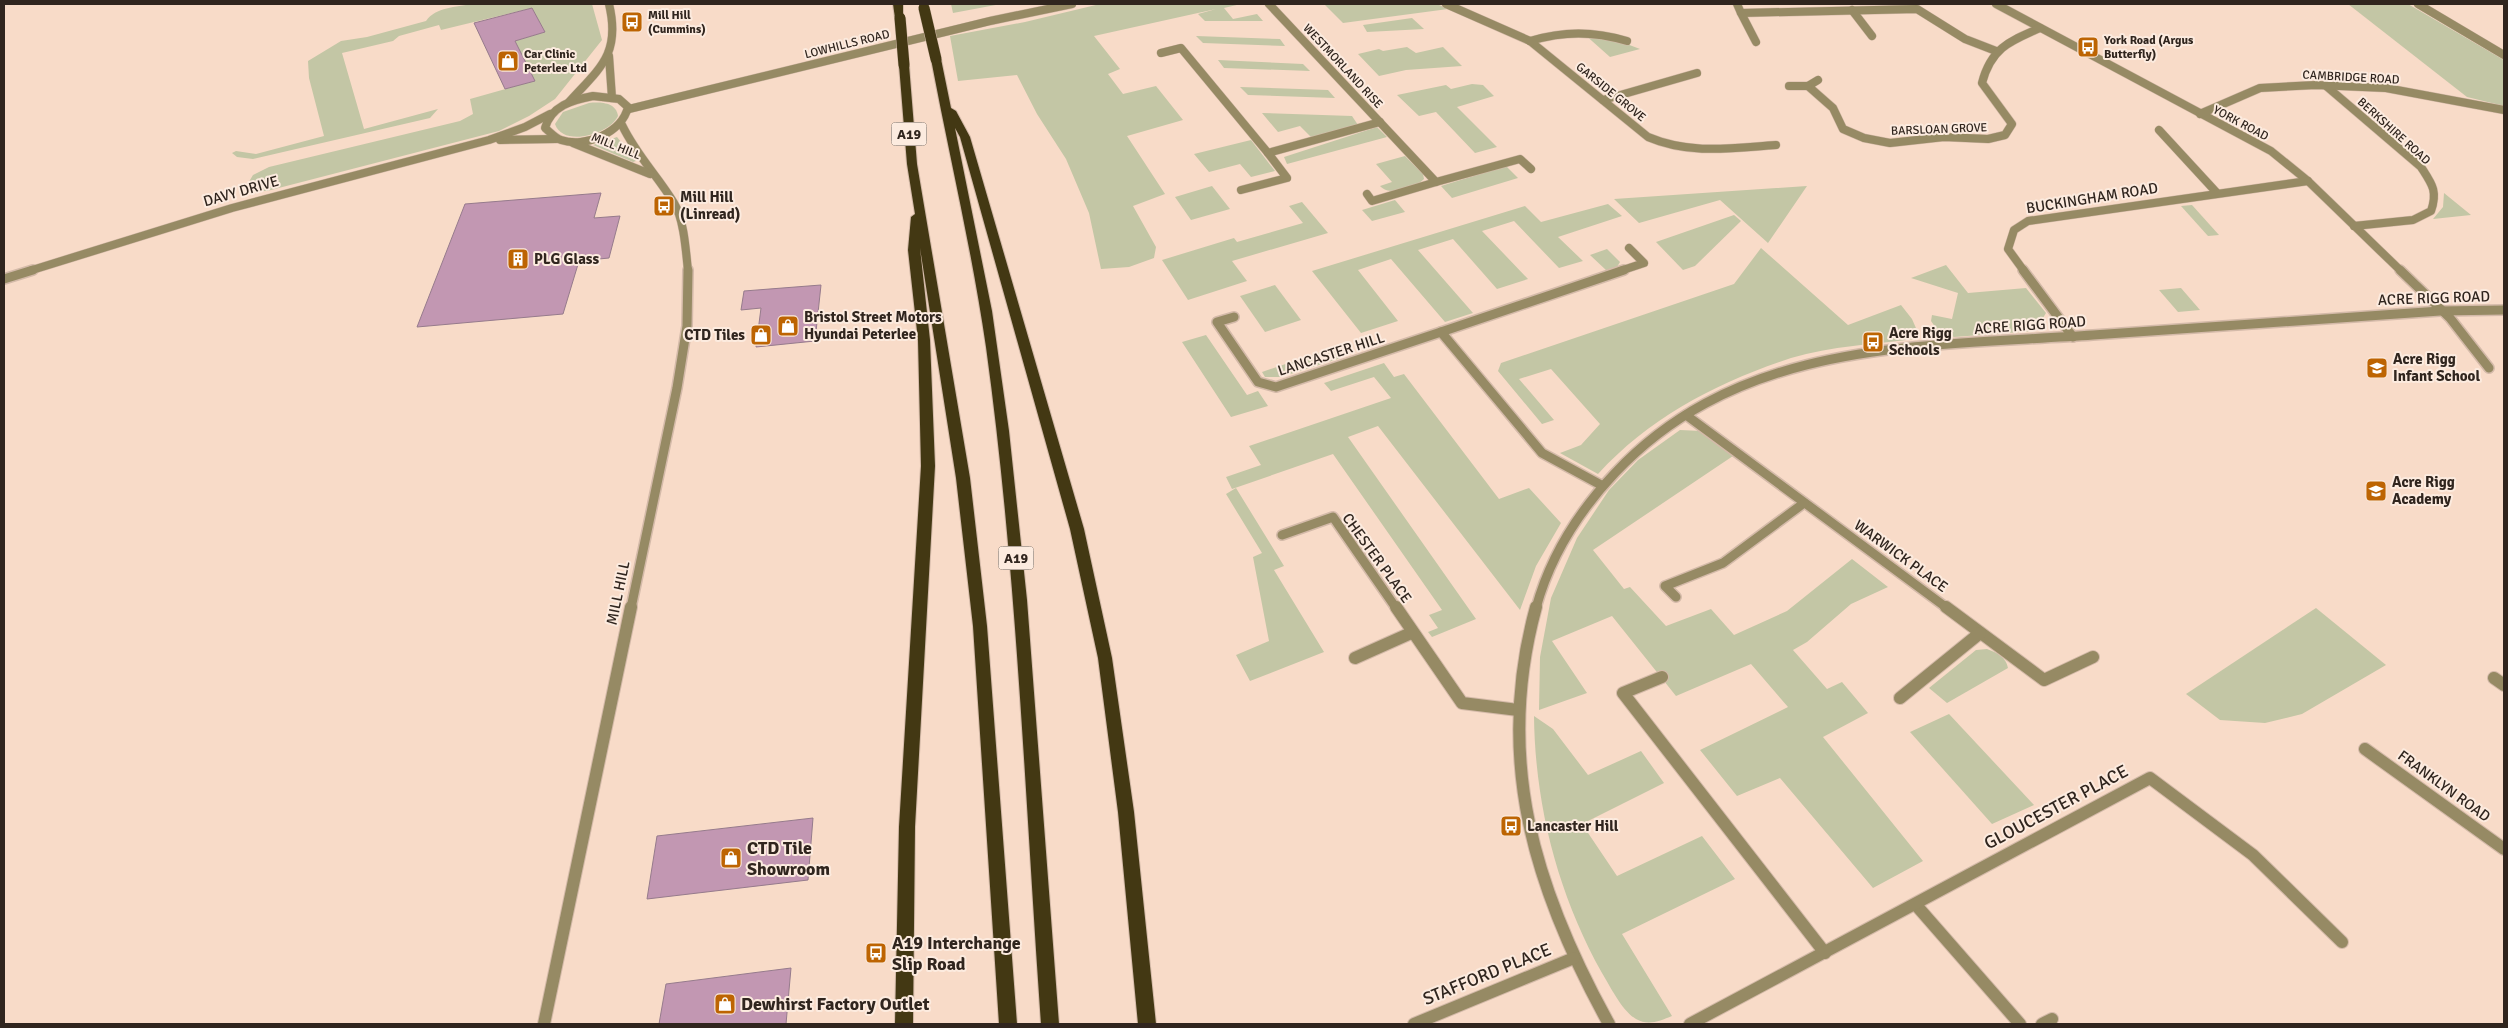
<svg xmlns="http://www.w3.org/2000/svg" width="2508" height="1028" font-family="Signika,sans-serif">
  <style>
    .green { fill: #c3c6a5 }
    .building { fill: #c297b2; stroke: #967b8c }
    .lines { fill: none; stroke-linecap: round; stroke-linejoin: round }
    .minor-far2-casing { stroke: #d4baa9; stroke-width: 9 }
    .minor-far1-casing { stroke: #d4baa9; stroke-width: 12 }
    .minor-casing { stroke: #d4baa9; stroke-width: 14 }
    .trunk-casing { stroke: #d4baa9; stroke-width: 2 }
    .minor-far2 { stroke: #968a64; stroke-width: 8 }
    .minor-far1 { stroke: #968a64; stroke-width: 9 }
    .minor { stroke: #968a64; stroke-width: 12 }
    .trunk { fill: #433813; fill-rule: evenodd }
    .trunk-bridge-casing { stroke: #d4baa9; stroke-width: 12; stroke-linecap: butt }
    .trunk-bridge { stroke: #433813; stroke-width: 11 }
    .labels { text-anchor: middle; stroke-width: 4; stroke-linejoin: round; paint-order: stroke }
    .far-poi-label { font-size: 12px; font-weight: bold; fill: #30251e; stroke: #fcebdf; text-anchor: start }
    .far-street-label { font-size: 12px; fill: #30251e; stroke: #fcebdf }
    .shield { fill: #fcebdf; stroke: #6d6058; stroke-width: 1 }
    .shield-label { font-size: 14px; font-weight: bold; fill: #30251e }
    .street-label { font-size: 15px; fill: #30251e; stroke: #fcebdf }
    .poi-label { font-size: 15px; font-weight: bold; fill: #30251e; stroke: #fcebdf; text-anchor: start }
    .near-street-label { font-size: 18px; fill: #30251e; stroke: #fcebdf }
    .near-poi-label { font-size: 18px; font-weight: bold; fill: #30251e; stroke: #fcebdf; text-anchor: start }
  </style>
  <rect width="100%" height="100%" fill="#f8dbc8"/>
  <g class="green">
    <path d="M472,4H592L602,40L555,99L529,116L499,131L267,191H253L247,185L253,175L269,167L460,121L473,114L470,99L534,81L515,41L545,32L532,8L441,30L439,25L399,36L393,41L342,53L364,129L438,109L430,118L253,159L237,157L232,153L236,151L256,154L324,136L309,78L308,61L341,41L367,37L426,21C436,7 456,7 472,4Z"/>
    <path d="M951,4H1001L953,13Z"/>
    <path d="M1100,4H1241L1224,8L1233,19L1257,14L1263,21H1205L1198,14L1216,9L1094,36L1120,69L1108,74L1123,94L1156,86L1183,120L1127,136L1165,194L1133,206L1156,247L1154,258L1129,267L1101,269L1089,213L1066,159L1037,114L1017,75L958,81L950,36L1025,22Z"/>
    <path d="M1324,4H1437L1448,9L1343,23Z"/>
    <path d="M2348,4H2408L2504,60V106L2467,97Z"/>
    <path d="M1412,18L1424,29L1367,32L1363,25Z"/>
    <path d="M1583,33L1603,35L1640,49L1610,57Z"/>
    <path d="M1196,36L1280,39L1285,46L1203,43Z"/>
    <path d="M1407,47L1416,53L1443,47L1462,66L1406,70L1379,76L1358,54L1379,49L1383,51Z"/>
    <path d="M1218,60L1303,64L1310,71L1224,68Z"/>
    <path d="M1472,84L1483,85L1494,96L1457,107L1497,147L1475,153L1436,112L1419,116L1397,95L1446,85L1451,89Z"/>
    <path d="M1240,87L1328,90L1335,98L1248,95Z"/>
    <path d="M589,103C600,102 616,102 618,116C610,134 563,148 555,124L563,112Z"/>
    <path d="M1262,113L1352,116L1358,125L1311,137L1300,126L1278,132Z"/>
    <path d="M1377,127L1387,137L1287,164L1284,157Z"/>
    <path d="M617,137L636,161L633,162L593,145Z"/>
    <path d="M1251,140L1275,171L1251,177L1240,164L1209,172L1194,154Z"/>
    <path d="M1405,156L1423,174L1424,179C1415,188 1390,197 1380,186L1392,182L1376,164Z"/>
    <path d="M1506,166L1518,178L1452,198L1441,186Z"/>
    <path d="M1212,186L1230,209L1191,220L1175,197Z"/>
    <path d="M1807,186L1768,243L1720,200L1639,223L1614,199Z"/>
    <path d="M2444,193L2471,215L2433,219L2443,207Z"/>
    <path d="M1395,200L1405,212L1372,221L1362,210Z"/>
    <path d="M1302,202L1328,233L1232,261L1247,281L1188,300L1162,260L1234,238L1237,242L1303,223L1289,206Z"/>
    <path d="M1608,204L1622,216L1558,237L1583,261L1559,268L1514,221L1482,231L1528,279L1497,289L1453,239L1418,250L1473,313L1445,322L1391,259L1358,270L1398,321L1361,333L1312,271L1525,206L1541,222Z"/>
    <path d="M2192,205L2219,235L2208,236L2181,206Z"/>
    <path d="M1734,215L1741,221L1695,266L1683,270L1656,242Z"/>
    <path d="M1761,248L1848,325L1901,305L1912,319L1919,335L1915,339C1875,344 1831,346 1791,358C1718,382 1650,417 1598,474L1560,453L1581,445L1600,424L1551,369L1519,379L1554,420L1542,424L1498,371L1501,363L1734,284Z"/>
    <path d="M1607,249L1620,262L1617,267L1607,271L1590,255Z"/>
    <path d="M1946,265L1968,293L2026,288L2046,313L2035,331L1954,337L1938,331L1931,321L1932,315L1952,319L1958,293L1911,278Z"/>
    <path d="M1275,285L1301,320L1265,332L1240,296Z"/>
    <path d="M2181,288L2200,310L2178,312L2159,290Z"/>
    <path d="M1206,335L1247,395L1258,391L1268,406L1231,417L1182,342Z"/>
    <path d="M1333,348L1341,358L1281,377H1265L1262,372Z"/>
    <path d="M1384,363L1394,377L1404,374L1499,499L1529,488L1561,523L1536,566L1520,610L1378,426L1348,437L1476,619L1432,637L1428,632L1438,628L1429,615L1442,610L1333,454L1232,489L1226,477L1261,465L1249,446L1391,398L1374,377L1331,391L1324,383Z"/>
    <path d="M1680,430L1701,431L1733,456L1593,550L1624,589L1630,587L1666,626L1711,609L1734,635L1787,611L1852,559L1888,587L1851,604L1807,642L1793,650L1827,689L1842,682L1868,713L1823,737L1923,861L1873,888L1780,778L1737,796L1700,750L1788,707L1751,664L1676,696L1612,616L1552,641L1587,693L1539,710L1540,657L1551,598L1577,538L1609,490L1638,460Z"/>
    <path d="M1236,488L1284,566L1274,570L1324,652L1250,681L1236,655L1269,641L1253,557L1262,553L1226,494Z"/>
    <path d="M2316,608L2386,665L2302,714L2265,723L2220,720L2186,694Z"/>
    <path d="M1987,649C1997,653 2006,657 2008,668L1947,703L1929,688L1976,650Z"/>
    <path d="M1949,714L2034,805L1992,824L1910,732Z"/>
    <path d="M1534,716L1553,729L1588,775L1641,751L1664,783L1582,824L1617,876L1702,836L1735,879L1622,934L1672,1016C1660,1021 1648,1026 1636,1019C1622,1011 1610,986 1602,973C1558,894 1535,806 1534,716Z"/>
  </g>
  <g class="building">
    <path d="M532,8L545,32L515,41L535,81L505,89L474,23Z"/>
    <path d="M601,193L594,218L620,216L609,258L579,261L563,314L417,327L465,204Z"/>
    <path d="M821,285L815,341L756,347L761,308L741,310L744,291Z"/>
    <path d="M813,818L808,880L647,899L657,836Z"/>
    <path d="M791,968L786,1024H659L666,984Z"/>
  </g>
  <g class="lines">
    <g class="minor-far2-casing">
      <g id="minor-far2">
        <path d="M1269,4L1436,182L1520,159L1531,169"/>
        <path d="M1446,4L1530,41L1648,137C1690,155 1732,148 1776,145"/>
        <path d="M1737,4L1741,13L1917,9L1965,39L1996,51"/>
        <path d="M1996,4L2271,151L2308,181L2401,271"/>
        <path d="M2418,4L2504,55"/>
        <path d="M1852,10L1872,36"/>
        <path d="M1741,13L1756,42"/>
        <path d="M1530,41C1564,31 1593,31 1627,41"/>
        <path d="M1161,53L1181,48L1268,153L1380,122"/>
        <path d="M609,56L612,98"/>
        <path d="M1818,80L1808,86L1833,108L1843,129L1864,138L1890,143L1944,137L1988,139L2005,135L2012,124L1982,83C1991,48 2010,41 2040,28"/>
        <path d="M2325,85L2421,167C2432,184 2438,191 2431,211L2413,220L2354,226"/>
        <path d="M1789,86H1808"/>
        <path d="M593,96L619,99L628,107C622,133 585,148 561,140C555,138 550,132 545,128C551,106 572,100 593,96Z"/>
        <path d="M1603,100L1697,73"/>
        <path d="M569,102C600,68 621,54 609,4"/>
        <path d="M629,109L990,21L1072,4"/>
        <path d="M2200,114L2260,88L2316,85L2386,88L2504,110"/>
        <path d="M622,125C637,156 657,175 674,203C684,219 686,252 688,271"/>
        <path d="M2159,130L2217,193"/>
        <path d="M500,140L556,139"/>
        <path d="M573,143L650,174"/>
        <path d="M1241,190L1287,178L1268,153"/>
        <path d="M1367,194L1372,201L1436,182"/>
        <path d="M29,271L232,208L489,140L525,127L550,114"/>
        <path d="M1620,271L1644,263L1629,248"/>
        <path d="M2024,271L2008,249L2014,230L2028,221L2308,181"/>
      </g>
    </g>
    <g class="minor-far1-casing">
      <g id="minor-far1">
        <path d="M2023,270L2073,337"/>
        <path d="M2400,270L2450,318L2489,368"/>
        <path d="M4,279L33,270"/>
        <path d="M1234,317L1217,322L1258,382L1276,387L1441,332"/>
        <path d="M1686,415L1947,608"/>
        <path d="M1601,485L1542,453L1441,332L1624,270"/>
        <path d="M1282,535L1333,517L1396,608"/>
        <path d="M1676,597L1665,586L1723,563L1804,503"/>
        <path d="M631,608L677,388L687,326L688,270"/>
        <path d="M1536,608C1550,557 1579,511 1615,473C1742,338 1923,347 2093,335C2208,327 2324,319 2440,311L2504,310"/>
      </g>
    </g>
    <g class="minor-casing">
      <g id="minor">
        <path d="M1396,607L1462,703L1518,710"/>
        <path d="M1536,607C1494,760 1535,890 1609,1024"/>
        <path d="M1946,607L2044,680L2093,657"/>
        <path d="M1355,658L1411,633"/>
        <path d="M1662,677L1623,693L1825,953"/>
        <path d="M2494,678L2504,685"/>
        <path d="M1900,698L1980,633"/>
        <path d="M2365,749L2504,849"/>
        <path d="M1916,905L2020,1024"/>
        <path d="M544,1024L631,607"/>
        <path d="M1414,1024L1574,958"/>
        <path d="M1690,1024L2150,778L2253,855L2342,942"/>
        <path d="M2042,1024L2052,1019"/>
      </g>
    </g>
    <g class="trunk-casing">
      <g id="trunk">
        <path d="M893,4H903V20L895,18Z"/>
        <path d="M936,56L941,59L951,108L956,111L970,137L1084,529L1112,658L1134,812L1156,1024H1138L1118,812L1098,658L1070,529L960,137L955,128L992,311L1009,431L1027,600L1059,1024H1041C1025,798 1017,571 986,347C972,250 949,155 931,59Z"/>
        <path d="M904,62L909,65L917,164L970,478L987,626L1017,1024H999L973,626L956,478L920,248L930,340L935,466L915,827L913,1024H895L899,827L921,466L918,340L908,250L911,217L915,214L907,164L899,65Z"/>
      </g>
    </g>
    <use href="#minor-far2" class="minor-far2"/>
    <use href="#minor-far1" class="minor-far1"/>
    <use href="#minor" class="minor"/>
    <use href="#trunk" class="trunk"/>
    <g class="trunk-bridge-casing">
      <g id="trunk-bridge">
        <path d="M924,8L936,59"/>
        <path d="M900,18L904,65"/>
      </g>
    </g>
    <use href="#trunk-bridge" class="trunk-bridge"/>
  </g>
  <defs>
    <g id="bus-square" transform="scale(1.125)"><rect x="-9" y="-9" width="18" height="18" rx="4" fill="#bd6402" stroke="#fcebdf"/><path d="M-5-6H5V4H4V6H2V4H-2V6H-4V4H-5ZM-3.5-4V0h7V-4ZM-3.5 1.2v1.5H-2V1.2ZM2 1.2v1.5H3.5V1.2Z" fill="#fff"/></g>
    <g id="shop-square" transform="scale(1.125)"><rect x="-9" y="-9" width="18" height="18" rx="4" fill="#bd6402" stroke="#fcebdf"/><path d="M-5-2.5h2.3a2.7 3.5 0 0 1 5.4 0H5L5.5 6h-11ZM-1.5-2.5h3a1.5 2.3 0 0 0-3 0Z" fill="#fff"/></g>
    <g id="building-square" transform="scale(1.125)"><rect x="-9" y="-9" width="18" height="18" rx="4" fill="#bd6402" stroke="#fcebdf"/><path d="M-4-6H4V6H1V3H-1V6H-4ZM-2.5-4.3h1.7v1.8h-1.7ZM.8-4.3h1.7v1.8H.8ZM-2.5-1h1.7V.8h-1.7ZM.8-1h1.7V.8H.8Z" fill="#fff"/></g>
    <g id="school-square" transform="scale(1.125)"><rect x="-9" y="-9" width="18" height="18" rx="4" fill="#bd6402" stroke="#fcebdf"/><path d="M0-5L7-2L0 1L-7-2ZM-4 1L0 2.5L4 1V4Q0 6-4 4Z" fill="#fff"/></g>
  </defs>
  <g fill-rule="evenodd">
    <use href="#bus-square" x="632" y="22"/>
    <use href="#bus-square" x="2088" y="47"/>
    <use href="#shop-square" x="508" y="61"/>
    <use href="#bus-square" x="664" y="206"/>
    <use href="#building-square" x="518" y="259"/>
    <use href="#shop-square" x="788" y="326"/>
    <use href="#shop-square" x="761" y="335"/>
    <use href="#bus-square" x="1873" y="342"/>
    <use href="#school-square" x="2377" y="368"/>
    <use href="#school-square" x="2376" y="491"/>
    <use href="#bus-square" x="1511" y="826"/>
    <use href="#shop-square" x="731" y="858"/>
    <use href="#bus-square" x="876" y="953"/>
    <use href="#shop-square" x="725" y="1004"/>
  </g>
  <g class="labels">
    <g class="far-poi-label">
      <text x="648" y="19">Mill Hill<tspan x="648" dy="14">(Cummins)</tspan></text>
      <text x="2104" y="44">York Road (Argus<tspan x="2104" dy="14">Butterfly)</tspan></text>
      <text x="524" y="58">Car Clinic<tspan x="524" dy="14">Peterlee Ltd</tspan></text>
    </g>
    <g class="far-street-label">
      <text transform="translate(847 44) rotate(-14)" y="4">LOWHILLS ROAD</text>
      <text transform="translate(1343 66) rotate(47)" y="4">WESTMORLAND RISE</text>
      <text transform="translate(2351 77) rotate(3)" y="4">CAMBRIDGE ROAD</text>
      <text transform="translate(1611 92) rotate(39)" y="4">GARSIDE GROVE</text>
      <text transform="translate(2241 123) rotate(28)" y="4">YORK ROAD</text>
      <text transform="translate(1939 129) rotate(-2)" y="4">BARSLOAN GROVE</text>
      <text transform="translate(2394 131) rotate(42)" y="4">BERKSHIRE ROAD</text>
      <text transform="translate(616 146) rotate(22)" y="4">MILL HILL</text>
    </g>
    <g class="shield">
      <rect x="891.5" y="122.5" width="35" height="23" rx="4"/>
      <rect x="998.5" y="546.5" width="35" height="23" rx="4"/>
    </g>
    <g class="shield-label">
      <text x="909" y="139">A19</text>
      <text x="1016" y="563">A19</text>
    </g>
    <g class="street-label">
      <text transform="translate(241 191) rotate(-16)" y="5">DAVY DRIVE</text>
      <text transform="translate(2092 198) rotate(-9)" y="5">BUCKINGHAM ROAD</text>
      <text transform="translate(2434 298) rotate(-2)" y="5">ACRE RIGG ROAD</text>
      <text transform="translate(2030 325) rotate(-4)" y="5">ACRE RIGG ROAD</text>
      <text transform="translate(1331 354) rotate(-18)" y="5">LANCASTER HILL</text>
      <text transform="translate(1901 556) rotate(36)" y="5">WARWICK PLACE</text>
      <text transform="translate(1377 558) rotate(54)" y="5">CHESTER PLACE</text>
      <text transform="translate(618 593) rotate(-78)" y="5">MILL HILL</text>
      <text transform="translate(2444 786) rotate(36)" y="5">FRANKLYN ROAD</text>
    </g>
    <g class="poi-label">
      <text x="680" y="202">Mill Hill<tspan x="680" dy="17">(Linread)</tspan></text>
      <text x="534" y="264">PLG Glass</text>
      <text x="804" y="322">Bristol Street Motors<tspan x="804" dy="17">Hyundai Peterlee</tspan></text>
      <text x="1889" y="338">Acre Rigg<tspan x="1889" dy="17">Schools</tspan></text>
      <text x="745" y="340" text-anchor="end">CTD Tiles</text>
      <text x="2393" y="364">Acre Rigg<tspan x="2393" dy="17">Infant School</tspan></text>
      <text x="2392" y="487">Acre Rigg<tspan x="2392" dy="17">Academy</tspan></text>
      <text x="1527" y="831">Lancaster Hill</text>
    </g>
    <g class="near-street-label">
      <text transform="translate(2056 807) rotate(-28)" y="6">GLOUCESTER PLACE</text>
      <text transform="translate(1487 974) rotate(-22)" y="6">STAFFORD PLACE</text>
    </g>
    <g class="near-poi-label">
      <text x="747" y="854">CTD Tile<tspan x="747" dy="21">Showroom</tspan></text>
      <text x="892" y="949">A19 Interchange<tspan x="892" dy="21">Slip Road</tspan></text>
      <text x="741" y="1010">Dewhirst Factory Outlet</text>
    </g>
  </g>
  <rect width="2508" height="1028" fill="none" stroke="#30251e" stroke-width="10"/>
</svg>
